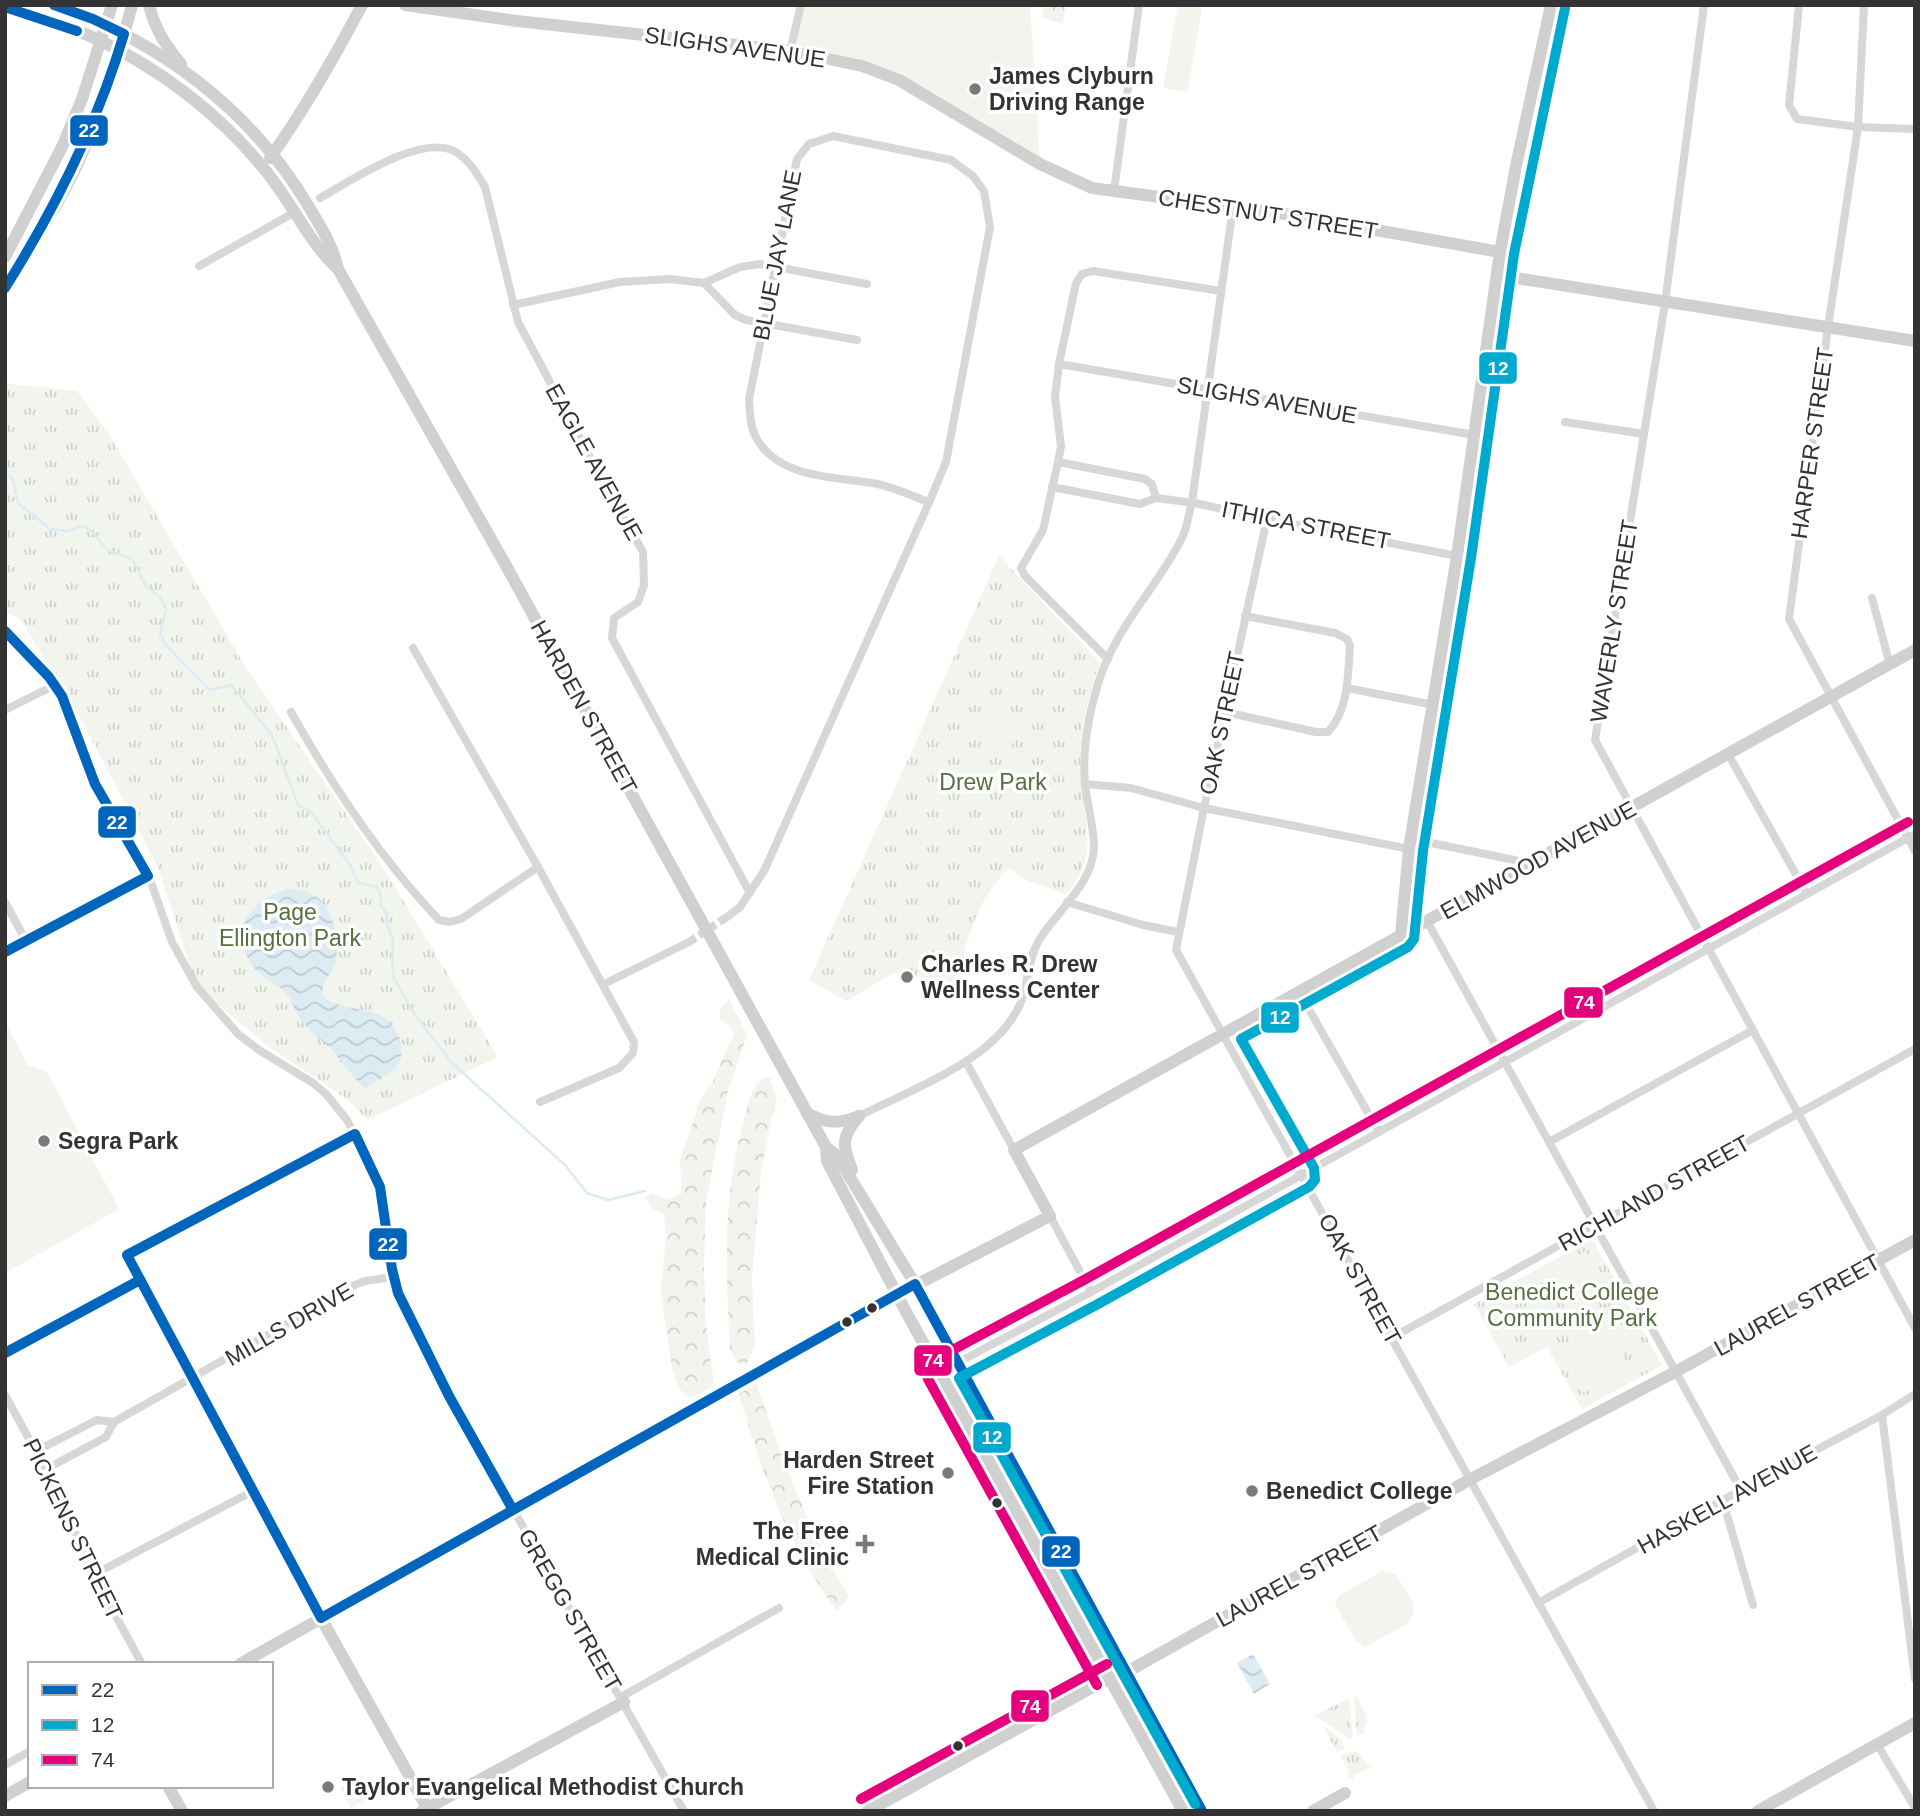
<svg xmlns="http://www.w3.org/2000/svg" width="1920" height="1816" font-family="Arial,sans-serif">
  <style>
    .grass { fill: url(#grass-tufts) }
    .forest { fill: url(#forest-crowns) }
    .cemetery { fill: url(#cemetery-stones) }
    .pitch { fill: #f1f5ed }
    .water { fill: url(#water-waves) }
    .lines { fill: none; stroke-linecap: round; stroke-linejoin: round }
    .stream { stroke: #ddebf3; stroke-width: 2.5 }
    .street-tunnel { stroke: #d6d6d6; stroke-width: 8; stroke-dasharray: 8 4; stroke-linecap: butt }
    .street { stroke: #d7d7d7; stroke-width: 8 }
    .secondary { stroke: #d0d0d0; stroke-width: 12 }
    .bus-1-casing { stroke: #fff; stroke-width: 16 }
    .bus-2-casing { stroke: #fff; stroke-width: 16 }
    .bus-3-casing { stroke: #fff; stroke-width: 16 }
    .bus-1 { stroke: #0065bd; stroke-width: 10 }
    .bus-2 { stroke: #00a9ce; stroke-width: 10 }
    .bus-3 { stroke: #e5007d; stroke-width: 10 }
    .poi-dot { fill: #7a7a7a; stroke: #fff; stroke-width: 2.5 }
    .bus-dot { fill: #333; stroke: #fff; stroke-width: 2.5 }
    .labels { text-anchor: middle; stroke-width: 7; stroke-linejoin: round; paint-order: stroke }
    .street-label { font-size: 23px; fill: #333; stroke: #fff }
    .poi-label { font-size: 23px; font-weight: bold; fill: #333; stroke: #fff; text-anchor: start }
    .park-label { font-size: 23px; fill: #56703f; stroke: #fff }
    .line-badge { stroke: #fff; stroke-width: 2.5 }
    .badge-label { font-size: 19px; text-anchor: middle; font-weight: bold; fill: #fff }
  </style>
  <defs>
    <pattern id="grass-tufts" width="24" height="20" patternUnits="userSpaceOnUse" patternTransform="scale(1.75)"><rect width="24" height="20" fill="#f1f5ed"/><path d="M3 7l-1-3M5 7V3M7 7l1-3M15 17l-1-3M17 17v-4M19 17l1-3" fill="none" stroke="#cfd2cc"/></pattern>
    <pattern id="forest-crowns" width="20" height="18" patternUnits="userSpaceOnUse" patternTransform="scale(1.75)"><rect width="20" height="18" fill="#f1f5ed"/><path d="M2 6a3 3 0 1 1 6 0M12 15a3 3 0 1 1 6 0" fill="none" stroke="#cfd2cc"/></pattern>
    <pattern id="cemetery-stones" width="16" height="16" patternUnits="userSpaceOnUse" patternTransform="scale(1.75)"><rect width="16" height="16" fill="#f1f5ed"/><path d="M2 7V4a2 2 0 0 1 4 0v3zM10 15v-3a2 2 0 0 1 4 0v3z" fill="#cfd2cc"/></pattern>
    <pattern id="water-waves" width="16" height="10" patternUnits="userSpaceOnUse" patternTransform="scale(1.75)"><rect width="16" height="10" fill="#ddebf3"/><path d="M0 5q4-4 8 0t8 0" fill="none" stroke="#becad1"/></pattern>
  </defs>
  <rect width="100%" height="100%" fill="#fff"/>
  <g class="grass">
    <path d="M5,383L77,391L110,436L245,666L385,871L498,1057L367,1120L350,1101L269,1047L197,987L157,865L91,738L21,620L5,612Z"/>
    <path d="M999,556L1100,663C1088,695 1080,730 1080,764C1079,812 1105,855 1065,894L1021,878L1010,868C986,888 973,920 965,949C961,964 960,977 950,990L906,972L892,974L846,1001L809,980Z"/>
    <path d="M1592,1239L1662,1365L1582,1409L1547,1347L1509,1367L1474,1304Z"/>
    <path d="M1354,1695L1356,1696L1366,1714L1367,1724L1363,1729L1365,1732L1357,1736Z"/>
    <path d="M1349,1699L1353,1737L1349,1739L1315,1715Z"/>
    <path d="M1322,1725L1342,1740L1344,1749L1337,1752Z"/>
    <path d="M1356,1751L1371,1767L1354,1775L1353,1779L1348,1776L1349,1772L1340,1756Z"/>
  </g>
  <g class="forest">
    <path d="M1043,5H1065L1063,24L1043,18Z"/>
    <path d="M729,999L747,1035L728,1091L706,1201L704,1266L706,1326L714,1382L711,1388L690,1397L679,1389L672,1369L661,1293L666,1235L664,1214L654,1210L645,1198L652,1193L668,1200L682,1193L680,1160L701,1098L712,1083L734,1034L730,1026L720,1019V1010Z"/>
    <path d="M765,1077L770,1078L777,1101L772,1116L761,1172L752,1280L755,1346L746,1365L736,1362L730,1349C726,1273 722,1199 743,1124C748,1106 749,1088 765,1077Z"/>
    <path d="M756,1382C781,1456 808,1530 849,1597L837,1611C784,1539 764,1478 739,1394Z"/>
  </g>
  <path class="cemetery" d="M363,1775C372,1791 368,1800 351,1808L340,1788Z"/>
  <g class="pitch">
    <path d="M801,5H1030L1040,164L895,78L790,51Z"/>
    <path d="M1178,5H1203L1187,92L1163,88Z"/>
    <path d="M976,715L1017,731L1010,749L969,732Z"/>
    <path d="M5,1022L28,1065L47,1072L119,1209L5,1273Z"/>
    <path d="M1586,1251L1606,1288L1567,1309L1547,1272Z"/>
    <path d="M1604,1324L1629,1368L1584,1393L1559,1349Z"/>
    <path d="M1382,1571L1395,1574L1412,1600L1414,1614L1407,1624L1365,1647L1356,1641L1335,1604L1339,1596Z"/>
  </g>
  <g class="water">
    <path d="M287,889C298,890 309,891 318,898C335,910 341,947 334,966C328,981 322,974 323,996C347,1018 392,998 401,1045C406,1068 382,1078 365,1088C355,1081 343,1062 333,1051C323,1041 311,1033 302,1021C295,1013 293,1001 286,993C278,984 264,980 256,970C226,934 247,901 287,889Z"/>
    <path d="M1253,1654L1270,1684L1254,1694L1237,1663Z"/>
  </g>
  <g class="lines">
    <path class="stream" d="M5,472L13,479L18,503L50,529L67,531L82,526L89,529L109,551L132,559L146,586L161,599L166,609L160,634L167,646L210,690L231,685L272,735L298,805L311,812L350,865L358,883L377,887L380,893L381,906L387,914V924L393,940L392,966L394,978L415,1015L452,1063L565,1165L587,1193L608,1200L645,1191"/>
    <path class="street-tunnel" d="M689,942L727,917"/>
    <g class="street">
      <path d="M1704,5L1665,303L1595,740L1915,1328"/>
      <path d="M1799,5L1789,105L1797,119L1858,127L1915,129"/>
      <path d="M1864,5L1858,127L1828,327L1789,619L1915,851"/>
      <path d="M790,51L801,5"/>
      <path d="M1114,191L1139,5"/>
      <path d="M320,198C350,181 420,134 454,151C468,158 478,175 485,187L518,322L601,478L643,552L644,585L638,602L614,618L612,638L750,893"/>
      <path d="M199,266L288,216"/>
      <path d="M704,283L735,315L746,320L857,340"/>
      <path d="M513,305L620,282L670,279L704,283L740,267L760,264L867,284"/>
      <path d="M1059,364L1475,435"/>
      <path d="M1565,422L1644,434"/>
      <path d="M1058,462L1145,479L1152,484L1156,498"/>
      <path d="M1052,487L1140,504L1156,498L1195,503L1267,519L1457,556"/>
      <path d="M1267,519L1204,808L1176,950L1654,1811"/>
      <path d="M1872,598L1890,665"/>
      <path d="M5,631L49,677L62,696L95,784L151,882L172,942L197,987L238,1034L259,1050L313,1083L326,1094L347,1120L376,1175L382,1193L393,1277L398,1293L449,1396L684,1811"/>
      <path d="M413,648L538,867L634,1042L633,1053L619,1068L540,1102"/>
      <path d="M1108,659L1025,576L1021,568L1043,530L1058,462L1061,446L1055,397L1059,364L1076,283L1082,274L1093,271L1221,291"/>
      <path d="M1347,688L1434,705"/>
      <path d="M5,710L55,685"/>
      <path d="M291,712C332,785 381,859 439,920L450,922L461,919L538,867"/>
      <path d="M1225,712L1316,732H1328C1349,709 1348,674 1350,645L1347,639L1335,633L1245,616"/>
      <path d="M1728,754L1807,894"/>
      <path d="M1085,784L1131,788L1204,808L1409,849"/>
      <path d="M1412,839L1529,863"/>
      <path d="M5,902L26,941"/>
      <path d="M1067,902L1143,925L1178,932"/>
      <path d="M727,917L740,907L764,871L931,498L946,462L990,227L984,191L973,176L951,160L833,136L809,144L797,159L749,399C750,413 750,429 758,441C781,478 834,477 872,483C892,486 910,495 928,502"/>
      <path d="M1427,921L1741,1490"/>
      <path d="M5,952L148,876"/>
      <path d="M604,984L689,942"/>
      <path d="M1299,992L1379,1132"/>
      <path d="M966,1062L1014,1150"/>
      <path d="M859,1116C912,1089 997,1060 1021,1002C1029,983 1027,961 1038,942C1056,911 1093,885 1094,847C1094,826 1087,805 1085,784C1082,750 1088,717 1098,684C1114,629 1157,588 1182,538C1187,527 1189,514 1192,502L1233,207"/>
      <path d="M1549,1142L1753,1030"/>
      <path d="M1050,1216L1091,1292"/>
      <path d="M1393,1337L1915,1049"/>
      <path d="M5,1353L140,1280"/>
      <path d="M940,1372L1091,1292L1915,834"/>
      <path d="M5,1395L63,1501L87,1563L142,1664"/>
      <path d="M1882,1415L1915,1679"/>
      <path d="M36,1451L97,1420L114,1422"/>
      <path d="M46,1469L106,1437L114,1422L357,1284L365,1281L393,1277"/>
      <path d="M1723,1501L1753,1605"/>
      <path d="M93,1575L253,1491"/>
      <path d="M1538,1603L1741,1490L1882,1415L1915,1394"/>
      <path d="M321,1618L127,1255L355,1134"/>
      <path d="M621,1697L779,1608"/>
      <path d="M1877,1744L1915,1808"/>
      <path d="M5,1765L30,1751"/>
    </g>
    <g class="secondary">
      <path d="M53,5C159,39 252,111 309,207C321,227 333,246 338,269L504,562L826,1147L827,1161L905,1310L1183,1811"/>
      <path d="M149,5C155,29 165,45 181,64"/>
      <path d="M405,5L517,21L790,51L862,66L899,80L1040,164L1092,188L1279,213L1500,252"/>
      <path d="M5,7C34,16 64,24 92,37C157,66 220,114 265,170C291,201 309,243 338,269"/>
      <path d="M270,158C305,109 334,58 362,5"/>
      <path d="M5,257L62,147L82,99L112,5"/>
      <path d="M1497,275L1915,341"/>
      <path d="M5,288C31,247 58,206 78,163C101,112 118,59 132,5"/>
      <path d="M1401,935L1409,849L1457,556L1500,252L1516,166L1551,5"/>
      <path d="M807,1113C826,1124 839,1124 859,1116"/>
      <path d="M826,1147L837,1156L915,1284L1202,1811"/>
      <path d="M852,1170C842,1144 841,1137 859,1116"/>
      <path d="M321,1618L429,1811"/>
      <path d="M240,1664L881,1303L1050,1216L1014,1150L1915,650"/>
      <path d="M168,1786L182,1811"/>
      <path d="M5,1796L30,1782"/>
      <path d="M422,1811L624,1702"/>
      <path d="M868,1811L1109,1678L1125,1673L1469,1480L1675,1372L1915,1240"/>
      <path d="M1313,1811L1345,1793"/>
      <path d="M1758,1811L1915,1723"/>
    </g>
    <g class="bus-1-casing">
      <g id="bus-1">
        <path d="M5,7L77,31"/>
        <path d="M5,288C56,207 97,125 124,34L93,19L54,5"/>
        <path d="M5,631L49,677L62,696L95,784L148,876L5,952"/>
        <path d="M5,1353L140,1280"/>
        <path d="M513,1510L449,1396L398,1293L392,1269L380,1187L355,1134L127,1255L321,1618L915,1284L1202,1811"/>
      </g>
    </g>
    <g class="bus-2-casing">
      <path id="bus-2" d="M1195,1804L959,1378L1098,1304L1309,1187L1315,1180L1314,1168L1241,1039L1408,947L1414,939L1423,851L1471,558L1514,254L1565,8"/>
    </g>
    <g class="bus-3-casing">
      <g id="bus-3">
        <path d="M1097,1685L928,1379L926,1371L930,1362L1084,1280L1908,822"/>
        <path d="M861,1799L1107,1664"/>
      </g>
    </g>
    <use href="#bus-1" class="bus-1"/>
    <use href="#bus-2" class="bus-2"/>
    <use href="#bus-3" class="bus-3"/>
  </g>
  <g class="poi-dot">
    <circle cx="975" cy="89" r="7"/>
    <circle cx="907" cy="977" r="7"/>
    <circle cx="44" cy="1141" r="7"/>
    <circle cx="948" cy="1473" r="7"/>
    <circle cx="1252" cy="1491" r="7"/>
    <path d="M861.5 1533.5h7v7h7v7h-7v7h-7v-7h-7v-7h7z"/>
    <circle cx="328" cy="1787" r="7"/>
  </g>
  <g class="bus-dot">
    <circle cx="872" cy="1308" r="6"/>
    <circle cx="847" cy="1322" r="6"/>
    <circle cx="997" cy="1503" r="6"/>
    <circle cx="958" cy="1746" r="6"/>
  </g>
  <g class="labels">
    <g class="street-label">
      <text transform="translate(735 47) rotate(8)" y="8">SLIGHS AVENUE</text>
      <text transform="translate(1268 214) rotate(9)" y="8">CHESTNUT STREET</text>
      <text transform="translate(777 255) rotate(-79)" y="8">BLUE JAY LANE</text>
      <text transform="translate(1267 400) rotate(10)" y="8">SLIGHS AVENUE</text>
      <text transform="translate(1812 443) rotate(-82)" y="8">HARPER STREET</text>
      <text transform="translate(594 462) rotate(61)" y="8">EAGLE AVENUE</text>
      <text transform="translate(1306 525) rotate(11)" y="8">ITHICA STREET</text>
      <text transform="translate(1614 621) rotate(-81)" y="8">WAVERLY STREET</text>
      <text transform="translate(584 707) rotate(61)" y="8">HARDEN STREET</text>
      <text transform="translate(1222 723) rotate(-78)" y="8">OAK STREET</text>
      <text transform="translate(1538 860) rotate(-29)" y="8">ELMWOOD AVENUE</text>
      <text transform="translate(1654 1193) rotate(-29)" y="8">RICHLAND STREET</text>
      <text transform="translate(1360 1279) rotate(61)" y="8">OAK STREET</text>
      <text transform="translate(1797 1305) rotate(-29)" y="8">LAUREL STREET</text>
      <text transform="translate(289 1324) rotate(-30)" y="8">MILLS DRIVE</text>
      <text transform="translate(1727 1499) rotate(-29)" y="8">HASKELL AVENUE</text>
      <text transform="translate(73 1529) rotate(64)" y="8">PICKENS STREET</text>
      <text transform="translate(1299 1576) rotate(-29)" y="8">LAUREL STREET</text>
      <text transform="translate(570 1610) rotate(60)" y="8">GREGG STREET</text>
    </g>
    <g class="poi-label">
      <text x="989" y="84">James Clyburn<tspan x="989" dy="26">Driving Range</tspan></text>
      <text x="921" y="972">Charles R. Drew<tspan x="921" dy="26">Wellness Center</tspan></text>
      <text x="58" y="1149">Segra Park</text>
      <text x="934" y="1468" text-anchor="end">Harden Street<tspan x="934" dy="26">Fire Station</tspan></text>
      <text x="1266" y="1499">Benedict College</text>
      <text x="849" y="1539" text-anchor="end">The Free<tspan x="849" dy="26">Medical Clinic</tspan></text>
      <text x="342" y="1795">Taylor Evangelical Methodist Church</text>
    </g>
    <g class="park-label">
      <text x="993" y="790">Drew Park</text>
      <text x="290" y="920">Page<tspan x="290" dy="26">Ellington Park</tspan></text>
      <text x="1572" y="1300">Benedict College<tspan x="1572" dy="26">Community Park</tspan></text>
    </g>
  </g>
  <g class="line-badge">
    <rect x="69" y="114" width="40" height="33" rx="7" fill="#0065bd"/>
    <rect x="1478" y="351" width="40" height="34" rx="7" fill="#00a9ce"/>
    <rect x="97" y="805" width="40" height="34" rx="7" fill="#0065bd"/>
    <rect x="1563" y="986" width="41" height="33" rx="7" fill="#e5007d"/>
    <rect x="1260" y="1001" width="40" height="33" rx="7" fill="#00a9ce"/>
    <rect x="368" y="1227" width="40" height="34" rx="7" fill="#0065bd"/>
    <rect x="913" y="1344" width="40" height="33" rx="7" fill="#e5007d"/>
    <rect x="972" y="1421" width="40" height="33" rx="7" fill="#00a9ce"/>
    <rect x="1041" y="1535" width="40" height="33" rx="7" fill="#0065bd"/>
    <rect x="1010" y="1689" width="40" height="34" rx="7" fill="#e5007d"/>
  </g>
  <g class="badge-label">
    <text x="89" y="137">22</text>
    <text x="1498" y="375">12</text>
    <text x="117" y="829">22</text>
    <text x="1584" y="1009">74</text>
    <text x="1280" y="1024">12</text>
    <text x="388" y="1251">22</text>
    <text x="933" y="1367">74</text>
    <text x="992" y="1444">12</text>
    <text x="1061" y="1558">22</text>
    <text x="1030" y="1713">74</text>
  </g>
  <rect width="1920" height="1816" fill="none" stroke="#333333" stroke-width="14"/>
  <rect x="28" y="1662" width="245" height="126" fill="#ffffff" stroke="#adadad" stroke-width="2"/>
  <rect x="42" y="1685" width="35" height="10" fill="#0065bd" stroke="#adadad" stroke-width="2"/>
  <text x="91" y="1697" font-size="21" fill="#333333">22</text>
  <rect x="42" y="1720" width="35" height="10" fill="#00a9ce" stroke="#adadad" stroke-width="2"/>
  <text x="91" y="1732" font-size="21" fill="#333333">12</text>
  <rect x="42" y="1755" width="35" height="10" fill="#e5007d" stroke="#adadad" stroke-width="2"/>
  <text x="91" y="1767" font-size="21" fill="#333333">74</text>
</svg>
